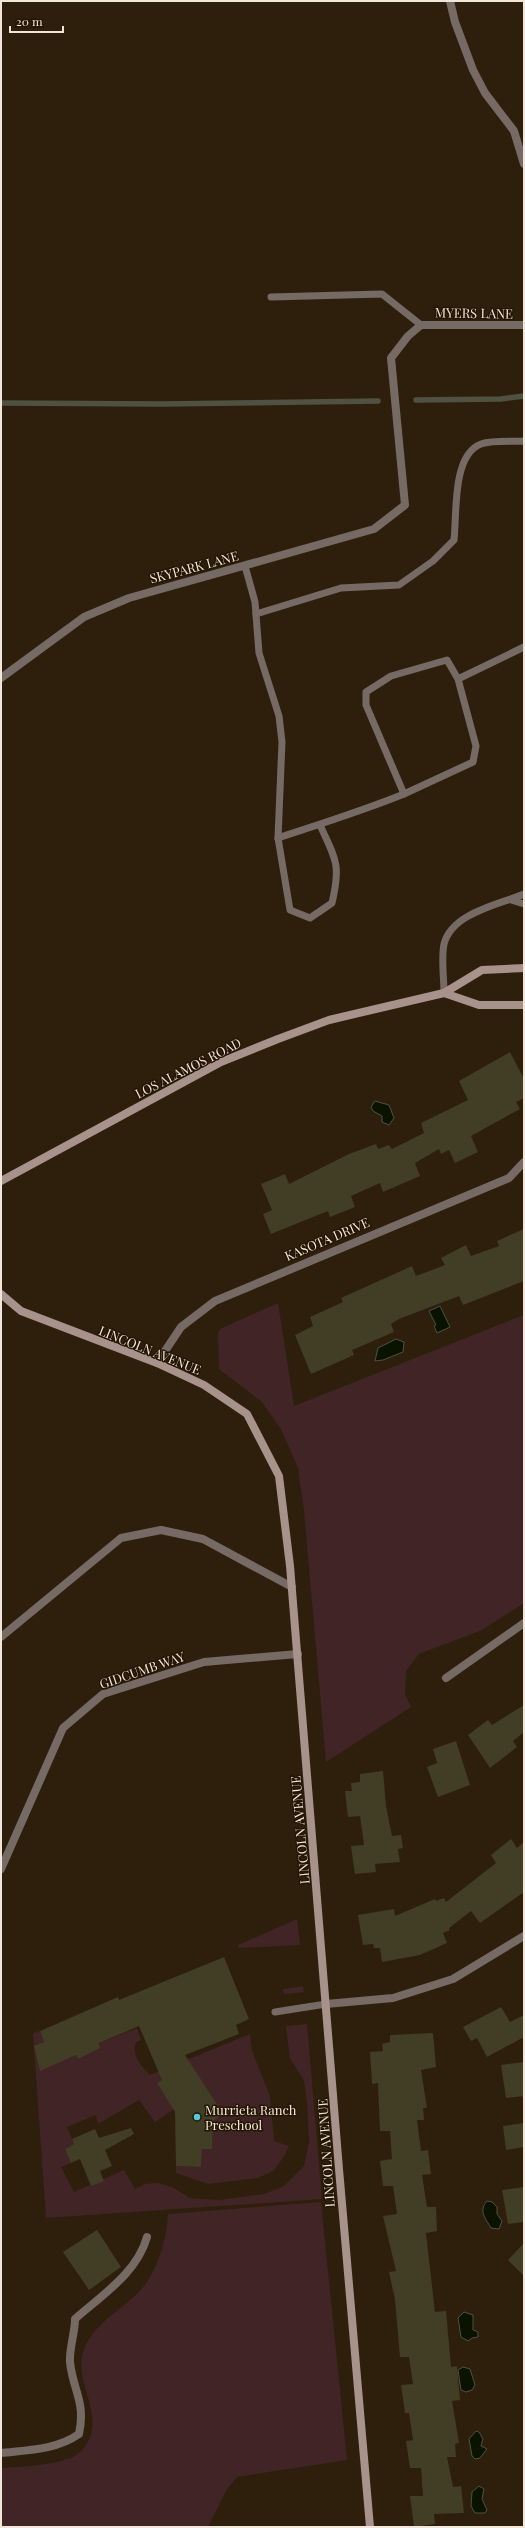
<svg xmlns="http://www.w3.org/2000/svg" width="525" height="2528" font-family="'Playfair Display',serif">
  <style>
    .green { fill: #412426 }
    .water { fill: #0a1300; stroke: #4f5241 }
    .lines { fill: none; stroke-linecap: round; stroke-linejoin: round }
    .stream { stroke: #4f5241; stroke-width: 5.5 }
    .building { fill: #423d25 }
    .lane { stroke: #766a65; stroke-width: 7 }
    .street { stroke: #766a65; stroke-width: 8 }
    .secondary { stroke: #a7938b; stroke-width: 8 }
    .poi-dot { fill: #53cbdb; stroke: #241603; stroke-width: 1.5 }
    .labels { text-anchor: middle; stroke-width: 3; stroke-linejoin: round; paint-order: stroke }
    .street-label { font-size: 13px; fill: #f0e6da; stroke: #241603 }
    .poi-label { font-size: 13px; fill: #f0e6da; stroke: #241603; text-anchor: start }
  </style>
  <rect width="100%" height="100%" fill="#2e1f0c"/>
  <g class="green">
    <path d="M278,1303L294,1406L524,1315V1603L482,1630L419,1654L406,1671L405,1694L411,1707L326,1762L304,1510L298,1468L281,1429L261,1401L219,1369L218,1333L220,1329Z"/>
    <path d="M297,1919L300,1945L238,1948V1945Z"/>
    <path d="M303,1986L304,1992L284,1994L283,1989Z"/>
    <path d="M307,2024L322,2199L46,2218L33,2033L40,2031L53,2065L76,2055L78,2058L100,2048L99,2043L137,2028L141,2040L136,2042C131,2055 141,2066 150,2075L250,2034L252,2051L270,2096L274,2141L289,2146L283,2158L273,2171L258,2178L208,2184L176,2173V2166L201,2167L202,2149L190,2063L157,2083L174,2109L155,2122L139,2100L98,2124L96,2115L67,2127L74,2144L65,2149L71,2163L61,2167L74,2192L124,2170L135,2189L145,2184L158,2183L172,2187L190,2198L219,2200L264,2194L284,2186L304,2166L309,2142L307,2102L304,2081L290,2058L286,2026Z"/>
    <path d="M321,2202L347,2460L237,2477L227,2489L208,2527H1V2468C19,2467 68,2465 80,2452C110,2422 76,2388 82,2357C89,2323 125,2310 145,2285C159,2265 167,2238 168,2214Z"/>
  </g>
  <g class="water">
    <path d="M375,1101L389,1105L394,1118L389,1125L382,1122V1116L373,1111L371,1107Z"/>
    <path d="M440,1306L450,1327L437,1333L434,1326L436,1325L429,1311Z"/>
    <path d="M396,1339L404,1342L403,1352L383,1360L375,1361L378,1348Z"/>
    <path d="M487,2201L492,2202L497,2207V2214L502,2221L499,2229L491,2228C486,2219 478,2211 487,2201Z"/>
    <path d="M464,2312L473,2315V2330L478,2332V2337L472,2338L468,2341L461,2337L458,2318Z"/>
    <path d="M463,2367L470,2369L475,2385L472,2390L466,2392L461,2390L458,2370Z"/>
    <path d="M476,2431L479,2432L483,2439L481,2446L487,2449L480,2458L475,2459L472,2456L469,2439Z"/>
    <path d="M479,2486L484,2489L482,2499L487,2510L485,2513H475L471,2506L472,2492Z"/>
  </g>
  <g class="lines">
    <g class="stream">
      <path d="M416,400L501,399L524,396"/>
      <path d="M1,403L162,404L378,401"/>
    </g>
  </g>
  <g class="building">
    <path d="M510,1052L524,1079V1098L516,1102L520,1109L471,1136L478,1152L455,1163L449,1150L441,1154L439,1149L415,1163L420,1176L383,1192L380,1183L351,1196L355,1207L330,1217L328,1211L271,1234L263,1214L272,1210L261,1184L285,1174L289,1184L349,1154L376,1144L378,1149L389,1145L392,1149L424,1133L421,1123L468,1100L459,1081Z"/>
    <path d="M524,1229V1281L463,1305L459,1296L399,1319L391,1324L394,1332L352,1350L354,1355L311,1374L295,1335L313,1326L310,1317L343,1302L341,1298L412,1266L416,1276L445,1265L441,1258L466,1245L471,1256L499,1246L497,1241Z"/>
    <path d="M524,1705V1732L513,1741L517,1747L490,1768L468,1735L488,1720L492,1725Z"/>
    <path d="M456,1741L470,1785L438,1797L427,1767L437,1763L433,1749Z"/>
    <path d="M383,1771L386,1806L392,1836L401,1835L403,1848L398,1849L400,1862L375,1864L376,1872L355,1874L351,1846L364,1845L360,1816L348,1817L345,1791H352L351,1783L360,1782V1774Z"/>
    <path d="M511,1839L517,1848L524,1842V1892L480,1923L471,1911L449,1928L450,1930L443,1933L447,1943L420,1955L382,1962L380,1948H374L373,1944L363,1945L358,1915L394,1909L395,1916L435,1899L436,1901L444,1898L446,1902L496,1863L491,1855Z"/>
    <path d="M224,1957L249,2019L236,2025L239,2034L185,2055L223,2114L213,2121L212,2149H202L201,2167L176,2166L175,2112L157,2083L162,2080L139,2026L99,2043L100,2048L78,2059L76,2055L40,2071L34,2046L44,2042L40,2031L118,1997L119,2000Z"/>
    <path d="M501,2007L510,2022L524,2015V2037L487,2057L477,2038L471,2041L463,2027Z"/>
    <path d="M433,2033L436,2067L421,2070L427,2108H423L424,2120H417L421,2151L428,2150L431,2174L422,2175L427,2207H436L437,2231L426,2233L435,2312L446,2311L451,2367L457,2366L460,2400L452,2401L459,2443L455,2444L456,2457H447L453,2487L461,2486L464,2513L434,2514L435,2524L414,2527L410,2496H423L421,2468H410L406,2441L413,2440L409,2413H405L401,2385L413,2384L409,2357H400L395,2300L389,2272L396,2271L383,2216L397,2214L393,2186H383L380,2161L392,2159L390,2131H380L378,2083L372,2084L370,2052L383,2051L382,2044L390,2042V2035Z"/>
    <path d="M524,2062V2096L506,2098L501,2065Z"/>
    <path d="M524,2123V2147L506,2150L503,2126Z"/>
    <path d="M131,2128L134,2134L105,2150L112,2166L100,2171L104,2181L91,2186L80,2159L71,2163L65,2149L74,2144L72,2139L95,2129L99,2138Z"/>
    <path d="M524,2187V2222L508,2224L502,2190Z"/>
    <path d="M97,2230L121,2267L89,2290L63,2252Z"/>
    <path d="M524,2243V2276L508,2260Z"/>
  </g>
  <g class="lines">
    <g class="lane">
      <path d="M271,297L382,294L421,325"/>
      <path d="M245,566L255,602L259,653L279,716L282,742L278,838"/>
      <path d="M256,614L341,588L399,585L433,561L454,540C457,513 452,455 481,444C493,440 511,442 524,441"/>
      <path d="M458,679L476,746L473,762L404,794L366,705V692L391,676L447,660L458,679L524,647"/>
      <path d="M320,825C336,860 341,864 332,903L310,918L290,910L278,838C320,824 362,811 404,794"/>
      <path d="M511,900L524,904"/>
      <path d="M444,993C444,978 441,959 444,944C452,913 498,905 524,894"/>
      <path d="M275,2012L326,2004"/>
    </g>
    <g class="street">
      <path d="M450,1L455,22L473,70L485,93L514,131L524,164"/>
      <path d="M1,678L84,617L129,598L374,529L405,505L391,358L408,336L421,325H524"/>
      <path d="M157,1363L181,1327L215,1301L509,1178L524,1162"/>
      <path d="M1,1637L121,1538L161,1530L203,1539L292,1587"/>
      <path d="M446,1678L524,1623"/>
      <path d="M1,1869L63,1728L103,1694L204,1662L298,1654"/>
      <path d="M326,2004L393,1998L453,1979L524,1936"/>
      <path d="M1,2453C28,2450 56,2450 79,2434C86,2402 73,2391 70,2362C69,2349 75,2333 75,2319C102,2295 137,2273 147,2237"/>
    </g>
    <g class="secondary">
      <path d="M444,993L479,1005H524"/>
      <path d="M1,1181L221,1062L278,1039L329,1020L444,993L482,970L524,968"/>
      <path d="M1,1294L21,1311L157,1363L204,1385L247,1414L279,1476L290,1566L339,2169L370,2527"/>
    </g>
  </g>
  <circle class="poi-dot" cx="197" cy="2117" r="4"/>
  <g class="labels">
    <g class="street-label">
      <text transform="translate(474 313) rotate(1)" y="5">MYERS LANE</text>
      <text transform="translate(194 567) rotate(-15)" y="5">SKYPARK LANE</text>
      <text transform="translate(188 1068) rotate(-27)" y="5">LOS ALAMOS ROAD</text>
      <text transform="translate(327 1239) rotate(-23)" y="5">KASOTA DRIVE</text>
      <text transform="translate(150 1350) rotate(22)" y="5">LINCOLN AVENUE</text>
      <text transform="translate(142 1670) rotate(-19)" y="5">GIDCUMB WAY</text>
      <text transform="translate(300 1830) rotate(-95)" y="5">LINCOLN AVENUE</text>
      <text transform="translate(326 2153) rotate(-94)" y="5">LINCOLN AVENUE</text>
    </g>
    <g class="poi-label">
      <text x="205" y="2115">Murrieta Ranch<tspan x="205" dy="15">Preschool</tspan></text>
    </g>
  </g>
  <rect width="525" height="2528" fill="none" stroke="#f0e6da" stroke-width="4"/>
  <path d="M10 26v6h53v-6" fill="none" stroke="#f0e6da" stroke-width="2"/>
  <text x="16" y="26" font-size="12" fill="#f0e6da" stroke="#241603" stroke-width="3" paint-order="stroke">20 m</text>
</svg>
